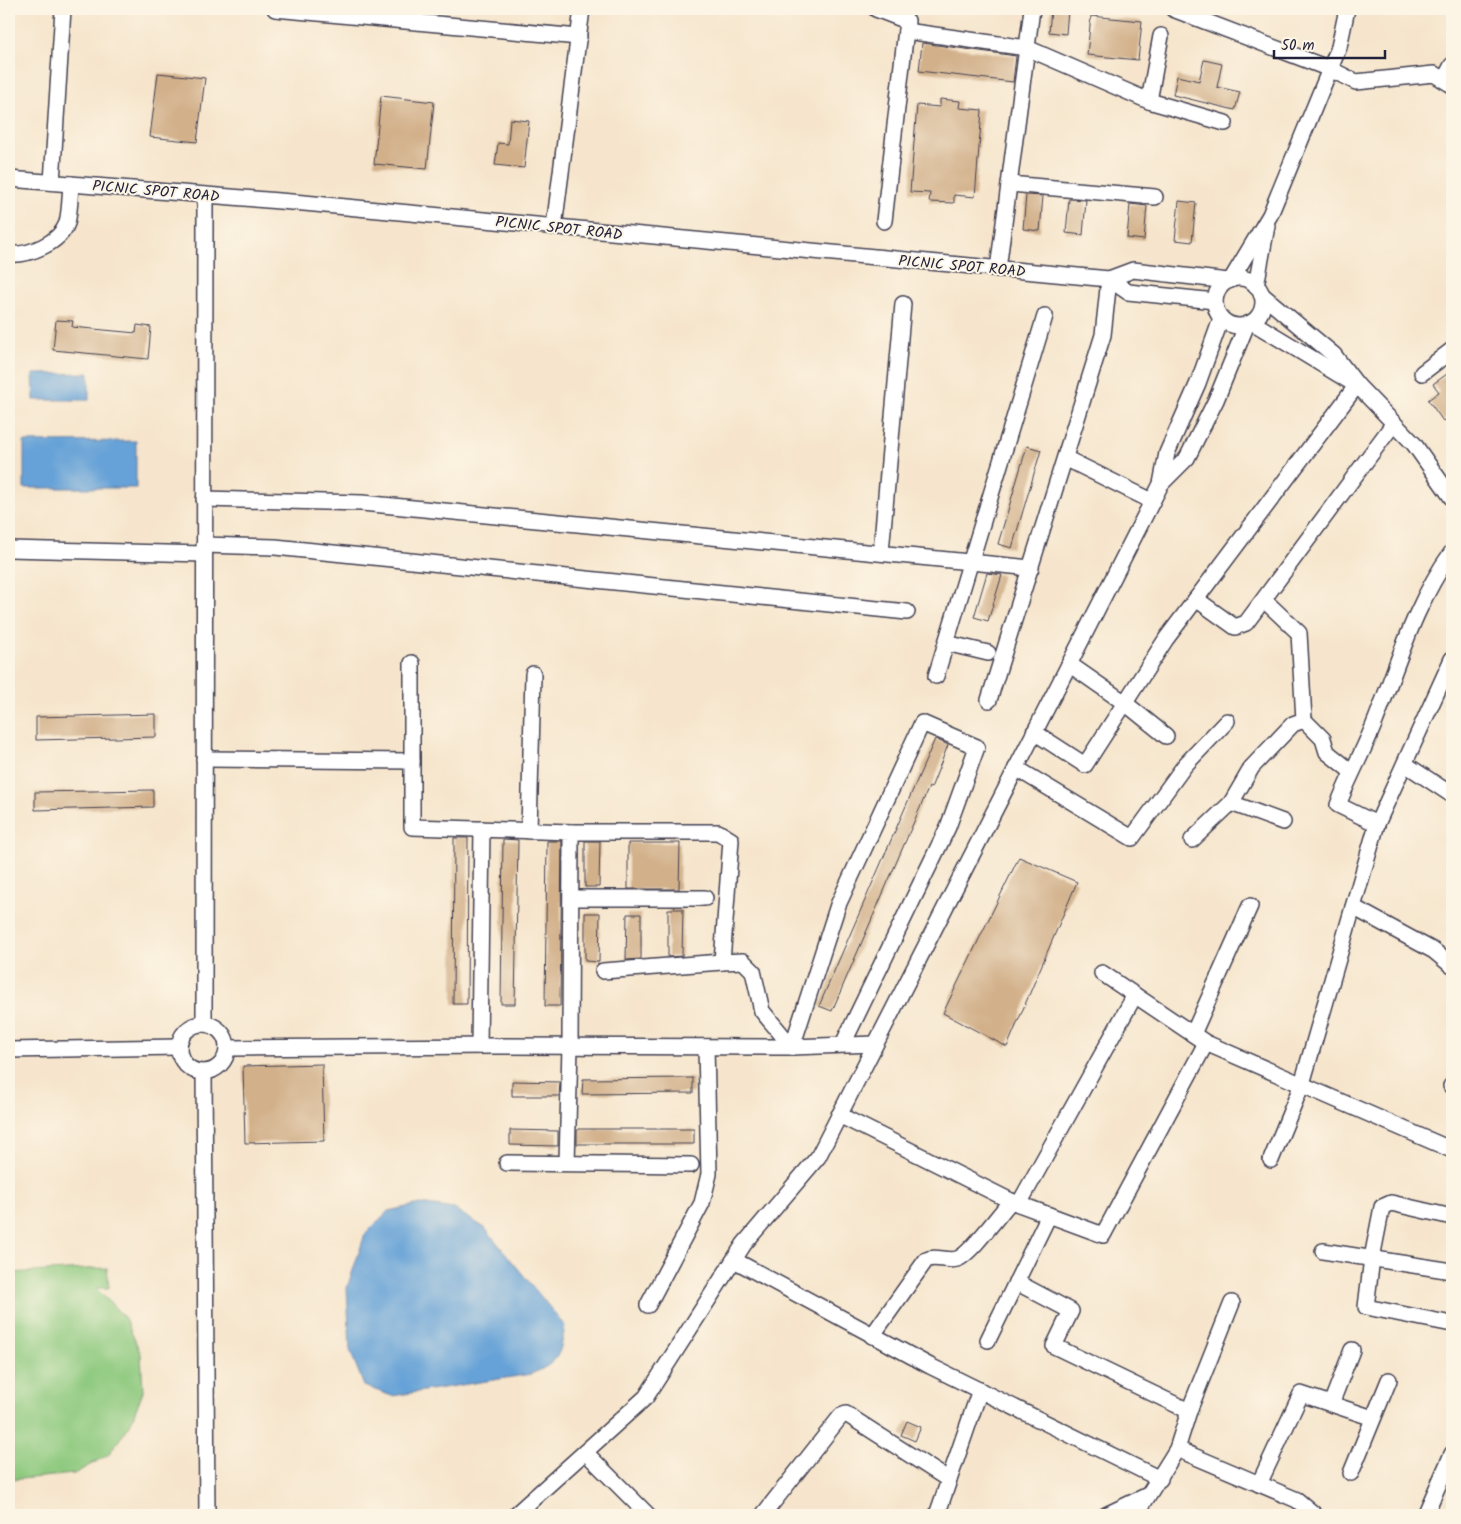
<svg xmlns="http://www.w3.org/2000/svg" width="1461" height="1524" font-family="Kalam,sans-serif">
  <style>
    .green { fill: #8dc97e; stroke: #58765c }
    .water { fill: #66a2d7; stroke: #446289 }
    .building { fill: #d2b08a }
    .lines { fill: none; stroke-linecap: round; stroke-linejoin: round }
    .minor-casing { stroke: #423f51; stroke-width: 18 }
    .minor { stroke: #fff; stroke-width: 15 }
    .labels { text-anchor: middle; stroke-width: 4; stroke-linejoin: round; paint-order: stroke }
    .street-label { font-size: 15px; fill: #22223b; stroke: #fcf5e5 }
  </style>
  <rect width="100%" height="100%" fill="#fcf5e5"/>
  <filter id="ink" filterUnits="userSpaceOnUse"><feTurbulence type="fractalNoise" baseFrequency=".02" numOctaves="2"/><feDisplacementMap in="SourceGraphic" scale="10" xChannelSelector="R" yChannelSelector="G"/><feConvolveMatrix kernelMatrix="1 2 1 2 8 2 1 2 1" color-interpolation-filters="sRGB"/></filter>
  <filter id="wash" filterUnits="userSpaceOnUse"><feTurbulence type="fractalNoise" baseFrequency=".0096" numOctaves="4" result="noise"/><feDisplacementMap in="SourceGraphic" scale="20" xChannelSelector="R" yChannelSelector="G"/><feGaussianBlur stdDeviation="1.12" result="paint"/><feColorMatrix in="noise" values="0 0 0 0 0 0 0 0 0 0 0 0 0 0 0 0 0 1.4 0 .05"/><feComposite in="paint" operator="in"/></filter>
  <g filter="url(#wash)">
    <rect width="100%" height="100%" fill="#f6e5cc"/>
    <path class="green" d="M107,1268L109,1288H96L125,1318L141,1354L143,1391L130,1425L108,1455L74,1474L9,1480V1273Z"/>
    <g class="water">
      <path d="M89,373V400H34L33,374Z"/>
      <path d="M136,441V488H24V442Z"/>
      <path d="M420,1204L454,1209L485,1228L565,1326C560,1355 560,1362 531,1374L392,1396L364,1386L350,1350L347,1288L365,1234L388,1211Z"/>
    </g>
    <g id="blocks">
      <g class="building">
        <path d="M1051,9H1068L1066,34L1049,32Z"/>
        <path d="M1091,16L1142,21L1138,60L1087,55Z"/>
        <path d="M922,43L1016,56L1013,82L919,71Z"/>
        <path d="M1204,60L1222,64L1217,87L1240,92L1235,110L1173,95L1177,76L1199,81Z"/>
        <path d="M158,73L205,78L197,142L150,137Z"/>
        <path d="M381,96L434,102L427,169L374,164Z"/>
        <path d="M940,99L960,101L959,108L982,110L975,197L954,195V203L929,202L930,193L910,192L917,105L940,107Z"/>
        <path d="M510,119L529,121L524,168L495,165L498,143L508,144Z"/>
        <path d="M1026,195L1043,196L1040,231L1023,229Z"/>
        <path d="M1069,199L1086,200L1083,235L1066,233Z"/>
        <path d="M1179,201L1196,203L1192,242L1175,240Z"/>
        <path d="M1130,204L1147,206L1144,240L1127,238Z"/>
        <path d="M56,320L73,321L72,327L136,333L137,325L151,327L148,359L53,350Z"/>
        <path d="M1447,374L1452,382V415L1443,421L1428,400L1439,392L1433,384Z"/>
        <path d="M1027,446L1041,450L1012,548L998,544Z"/>
        <path d="M987,573L1002,575L988,621L974,617Z"/>
        <path d="M156,714V737L36,740V717Z"/>
        <path d="M935,739L948,745L931,788L929,787L832,1011L819,1006Z"/>
        <path d="M153,790V807L35,810V792Z"/>
        <path d="M454,838H468L467,1004H453Z"/>
        <path d="M503,839L518,840L515,1004H501Z"/>
        <path d="M547,841H562L560,1006H545Z"/>
        <path d="M585,841H600L599,887H585Z"/>
        <path d="M628,843H680L679,889H628Z"/>
        <path d="M1019,857L1077,882L1007,1047L943,1013Z"/>
        <path d="M668,909H683L682,956L668,957Z"/>
        <path d="M585,913H600L599,962L585,961Z"/>
        <path d="M627,914H641V959L626,960Z"/>
        <path d="M322,1064L324,1141L245,1143L243,1066Z"/>
        <path d="M693,1078V1093L582,1094L583,1079Z"/>
        <path d="M512,1081L560,1082L559,1096H512Z"/>
        <path d="M579,1129H694V1144H577V1131Z"/>
        <path d="M510,1130L558,1131V1146L510,1145Z"/>
        <path d="M907,1421L921,1427L915,1441L901,1435Z"/>
      </g>
    </g>
  </g>
  <g filter="url(#ink)">
    <use href="#blocks" fill-opacity="0" stroke="#423f51" stroke-width="1"/>
    <g class="lines">
      <g class="minor-casing">
        <g id="minor">
          <path d="M275,9L579,37"/>
          <path d="M876,9L907,21L884,221"/>
          <path d="M1173,9L1330,69L1356,82L1434,74L1452,85"/>
          <path d="M906,31L1027,48L1149,101L1225,123"/>
          <path d="M1444,80L1452,65"/>
          <path d="M1149,101L1161,36"/>
          <path d="M9,179L304,203L1109,279L1133,270L1228,281"/>
          <path d="M52,182L63,9"/>
          <path d="M1009,184L1155,197"/>
          <path d="M554,227L582,9"/>
          <path d="M9,254C28,256 60,243 67,223C70,211 70,196 71,184"/>
          <path d="M998,269L1032,9"/>
          <circle cx="1239" cy="302" r="24"/>
          <path d="M1109,279L1128,292L1215,301"/>
          <path d="M1231,280L1270,215L1339,47L1347,9"/>
          <path d="M1256,286L1267,226"/>
          <path d="M1261,294L1334,355L1357,385L1414,444L1452,498"/>
          <path d="M1252,322L1351,382"/>
          <path d="M1422,373L1452,350"/>
          <path d="M1065,458L1152,501"/>
          <path d="M1161,484L1187,458L1216,400L1247,324"/>
          <path d="M204,499L362,503L1031,568"/>
          <path d="M204,545L275,547L907,612"/>
          <path d="M9,549L204,554"/>
          <path d="M881,552L903,304"/>
          <path d="M1196,599L1235,627L1246,623L1394,423"/>
          <path d="M1264,600L1299,633L1304,720L1323,739L1327,752L1352,772"/>
          <path d="M946,643L988,653"/>
          <path d="M412,663V827L571,832L570,1046L567,1163"/>
          <path d="M1069,664L1125,703L1166,736"/>
          <path d="M936,676L1045,316"/>
          <path d="M989,700L1103,335L1109,279"/>
          <path d="M1034,732L1085,765L1166,639L1357,385"/>
          <path d="M204,759L412,761"/>
          <path d="M1405,764L1452,795"/>
          <path d="M1016,768L1132,838L1185,765L1227,721"/>
          <path d="M1231,803L1283,822"/>
          <path d="M1377,824L1338,805C1349,777 1364,750 1375,722C1398,664 1415,603 1452,552"/>
          <path d="M529,831L533,674"/>
          <path d="M571,832H718L731,840L722,962L603,971"/>
          <path d="M1192,840L1231,803L1252,767L1293,724L1304,720"/>
          <path d="M572,898H705"/>
          <path d="M1353,907L1434,951L1452,966"/>
          <path d="M722,962L743,961L753,971L762,1011L792,1047"/>
          <path d="M1102,973L1206,1043L1452,1150"/>
          <path d="M204,1024L205,195"/>
          <circle cx="203" cy="1048" r="24"/>
          <path d="M1193,1034L1250,906"/>
          <path d="M479,1046L482,829"/>
          <path d="M792,1047L838,905L922,723L977,747L948,827L843,1044"/>
          <path d="M227,1048L495,1046L792,1047L875,1044"/>
          <path d="M9,1050L179,1047"/>
          <path d="M204,1072L207,1515"/>
          <path d="M1451,1086H1452"/>
          <path d="M839,1115L1011,1201L1103,1235L1206,1043"/>
          <path d="M1271,1160L1302,1084L1377,824L1452,659"/>
          <path d="M507,1163L691,1165"/>
          <path d="M1019,1204L1135,995"/>
          <path d="M1452,1217L1391,1203L1382,1207L1372,1258L1366,1307L1452,1324"/>
          <path d="M1323,1251L1452,1271"/>
          <path d="M734,1260L930,1366L1160,1479"/>
          <path d="M1016,1282L1071,1311L1054,1346L1189,1411"/>
          <path d="M648,1305L702,1203L709,1174L706,1047"/>
          <path d="M872,1336L926,1260C935,1255 947,1262 957,1259C970,1255 1000,1213 1011,1201"/>
          <path d="M988,1340L1049,1215"/>
          <path d="M1331,1404L1352,1350"/>
          <path d="M1177,1449L1297,1500L1315,1515"/>
          <path d="M585,1452L648,1515"/>
          <path d="M1351,1473L1389,1380"/>
          <path d="M1259,1484L1301,1394L1373,1418"/>
          <path d="M515,1515L646,1397L744,1244L818,1157L1161,484L1167,453L1198,383L1221,319"/>
          <path d="M763,1515L841,1416L846,1414L949,1480"/>
          <path d="M937,1515L980,1390"/>
          <path d="M1106,1515L1148,1495"/>
          <path d="M1136,1515L1177,1449L1189,1411L1232,1303"/>
          <path d="M1425,1515L1452,1454"/>
        </g>
      </g>
      <use href="#minor" class="minor"/>
    </g>
  </g>
  <g class="labels">
    <g class="street-label">
      <text transform="translate(156 191) rotate(5)" y="5">PICNIC SPOT ROAD</text>
      <text transform="translate(559 228) rotate(6)" y="5">PICNIC SPOT ROAD</text>
      <text transform="translate(962 266) rotate(5)" y="5">PICNIC SPOT ROAD</text>
    </g>
  </g>
  <rect width="1461" height="1524" fill="none" stroke="#fcf5e5" stroke-width="30"/>
  <path d="M1274 50v8h111v-8" fill="none" stroke="#22223b" stroke-width="2.5"/>
  <text x="1281" y="50" font-size="15" fill="#22223b" stroke="#fcf5e5" stroke-width="4" paint-order="stroke">50 m</text>
</svg>
